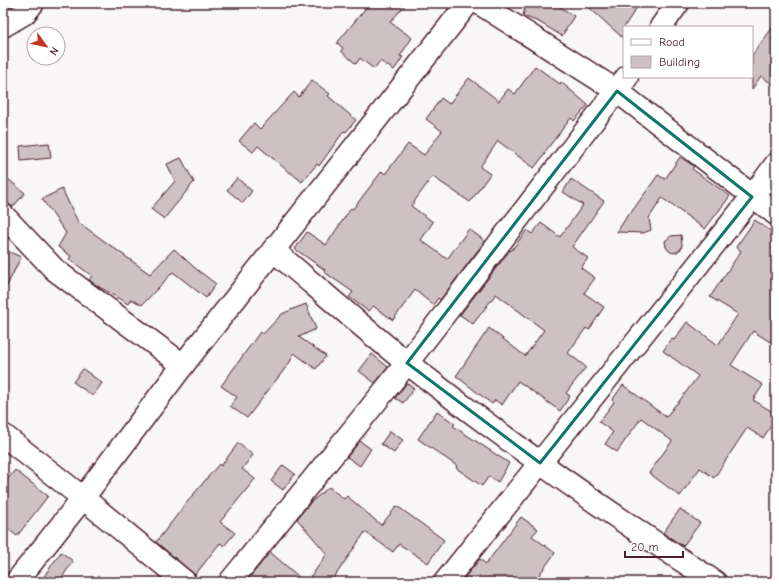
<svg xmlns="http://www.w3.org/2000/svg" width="779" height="585" font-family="'Comic Neue',sans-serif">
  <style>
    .building { fill: #cdc1c4; stroke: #4a1f2b }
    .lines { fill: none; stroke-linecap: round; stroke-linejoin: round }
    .minor-casing { stroke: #4a1f2b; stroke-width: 25 }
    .minor { stroke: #fff; stroke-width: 22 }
    .marked { fill: none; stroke: #0f766e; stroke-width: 3; stroke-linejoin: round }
  </style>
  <rect width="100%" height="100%" fill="#f8f6f7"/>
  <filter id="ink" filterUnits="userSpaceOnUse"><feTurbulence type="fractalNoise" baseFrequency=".025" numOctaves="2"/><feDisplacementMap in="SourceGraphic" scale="8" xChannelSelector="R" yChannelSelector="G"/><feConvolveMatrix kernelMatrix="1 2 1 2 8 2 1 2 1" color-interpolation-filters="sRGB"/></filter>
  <g filter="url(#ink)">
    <g class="building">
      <path d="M370,3H407L390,22L412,38L400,56L403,57L394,70L380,61L374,69L360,58L356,64L341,51L343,48L337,43Z"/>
      <path d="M526,3H554L574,16L562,36L539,22L523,16Z"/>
      <path d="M584,3H628L636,9L624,27V39Z"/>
      <path d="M776,23V87L761,76L752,89V55Z"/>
      <path d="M535,66L560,84L561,82L588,105L574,121L571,118L544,153L545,154L534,168L498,141L480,167L490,174L470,202L433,177H432L411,206L433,222L421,240L447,259L469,229L485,241L440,300L438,298L433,305L415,290L393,320L373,306L368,311L349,297L353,292L324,272L325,270L295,249L307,232L326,245L351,208L353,209L382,171L385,174L408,144L424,155L442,131L426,119L441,98L449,104L469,78L499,101L508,89L515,94Z"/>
      <path d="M312,80L330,94L328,96L356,120L346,132L344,131L319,166L317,164L302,182L290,172V173L258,146L253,152L239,141L254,123L260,129L294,92L299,97Z"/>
      <path d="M49,143L51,158L21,161L20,146Z"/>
      <path d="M680,157L694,166L692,169L730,196L705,229L662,198L649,218L651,230L643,233L617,232L629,213L630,214L658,175L665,179Z"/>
      <path d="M181,158L194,182L164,219L151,209L175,181L167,164Z"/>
      <path d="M3,175L25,193L13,207L7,203H3Z"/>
      <path d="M237,178L252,191L243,203L227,190Z"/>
      <path d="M571,179L604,201L572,247L588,258L581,268L595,278L584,293L604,307L589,330L586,328L568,353L586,367L566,393L570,396L560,411L518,381L502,405L495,400L492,404L456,376L489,328L525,356L544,330L496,294L473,324L460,315L510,250L511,251L527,230L532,234L541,223L560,237L583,205L563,192Z"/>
      <path d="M62,189L78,222L150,274L174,249L195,268L216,284L206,298L173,272L142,305L131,299L128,304L96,285L89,280L92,276L69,259L71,256L58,247L66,233L42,199Z"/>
      <path d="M755,220L776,235V333L770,342L753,331L731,365L763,385L753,400L776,414V418L763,438L747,428L714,478L700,468L680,496L649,473L672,441L641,418L617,452L605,444L613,432L599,422L614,402L612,400L623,385L666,417L676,404H677L698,376L663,351L672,338L674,340L687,322L718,345L738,314L710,297L741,251L736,247Z"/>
      <path d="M681,235L682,245L681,249L677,252L673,253L669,251L666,247L665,241L671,236Z"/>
      <path d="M3,249L21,257L3,294Z"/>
      <path d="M306,304L316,329L299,337L326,356L316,369L294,353L290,362L247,418L230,406L237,397L221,386L260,332L263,334L282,314L293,309Z"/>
      <path d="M372,354L388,367L375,383L359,371Z"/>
      <path d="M83,369L102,383L93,396L73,382Z"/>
      <path d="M407,383L414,389L403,403L395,398Z"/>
      <path d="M437,411L455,424L453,426L509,463L498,482L489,476L482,486L456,468L457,466L418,439Z"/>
      <path d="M390,431L403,440L394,453L381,444Z"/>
      <path d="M360,441L371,449L360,466L347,457Z"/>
      <path d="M238,443L253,455L242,469L255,479L220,522L235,533L224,546L220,543L195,575L156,542L192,496L219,464L221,466Z"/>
      <path d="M283,465L295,474L283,490L271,481Z"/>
      <path d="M15,470L48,496L17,536L3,525V485Z"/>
      <path d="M329,487L344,499L347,496L381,525L397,506L444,540L428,563L399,544L393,552L365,532L331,582H307L327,554L297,519L310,503Z"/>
      <path d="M680,509L700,523L683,546L663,533Z"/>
      <path d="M521,517L538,529L532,536L555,553L534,582H461L480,559L486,564Z"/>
      <path d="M61,552L73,561L59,582H40Z"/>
      <path d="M270,552L305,582H246Z"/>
    </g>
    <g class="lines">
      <g class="minor-casing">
        <g id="minor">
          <path d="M479,3L617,91L776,214"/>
          <path d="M3,26L25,13L33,3"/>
          <path d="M661,27L678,3"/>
          <path d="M3,215L55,270L183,365"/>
          <path d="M273,250C318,288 362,327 407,363C507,441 609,514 715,582"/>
          <path d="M3,435L83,498L185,582"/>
          <path d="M16,582L83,498L183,365L468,3"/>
          <path d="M230,582L407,363L627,77"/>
          <path d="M445,582L752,197L776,164"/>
        </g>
      </g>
      <use href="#minor" class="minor"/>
    </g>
  </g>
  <path class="marked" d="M617,91L752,197L540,463L407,363Z"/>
  <rect width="779" height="585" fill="none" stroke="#fff" stroke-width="16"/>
  <rect x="8" y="8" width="763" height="569" fill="none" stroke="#4a1f2b" stroke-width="1.5" filter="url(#ink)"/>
  <rect x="623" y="26" width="130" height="52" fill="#ffffff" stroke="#b7a5aa"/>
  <rect x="631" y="39" width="20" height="6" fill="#ffffff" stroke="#b7a5aa"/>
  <text x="659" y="46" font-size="12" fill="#4a1f2b">Road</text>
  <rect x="631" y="56" width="20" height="12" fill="#cdc1c4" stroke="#b7a5aa"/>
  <text x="659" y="66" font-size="12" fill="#4a1f2b">Building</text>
  <g transform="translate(46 46) rotate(123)"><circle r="19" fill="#ffffff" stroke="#b7a5aa"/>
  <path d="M0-3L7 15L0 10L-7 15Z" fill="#c8321e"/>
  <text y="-6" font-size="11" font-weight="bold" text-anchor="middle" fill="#4a1f2b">N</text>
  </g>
  <path d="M625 551v6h58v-6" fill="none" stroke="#4a1f2b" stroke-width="2"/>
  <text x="631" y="551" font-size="12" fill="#4a1f2b" stroke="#ffffff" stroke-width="3" paint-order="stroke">20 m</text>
</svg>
